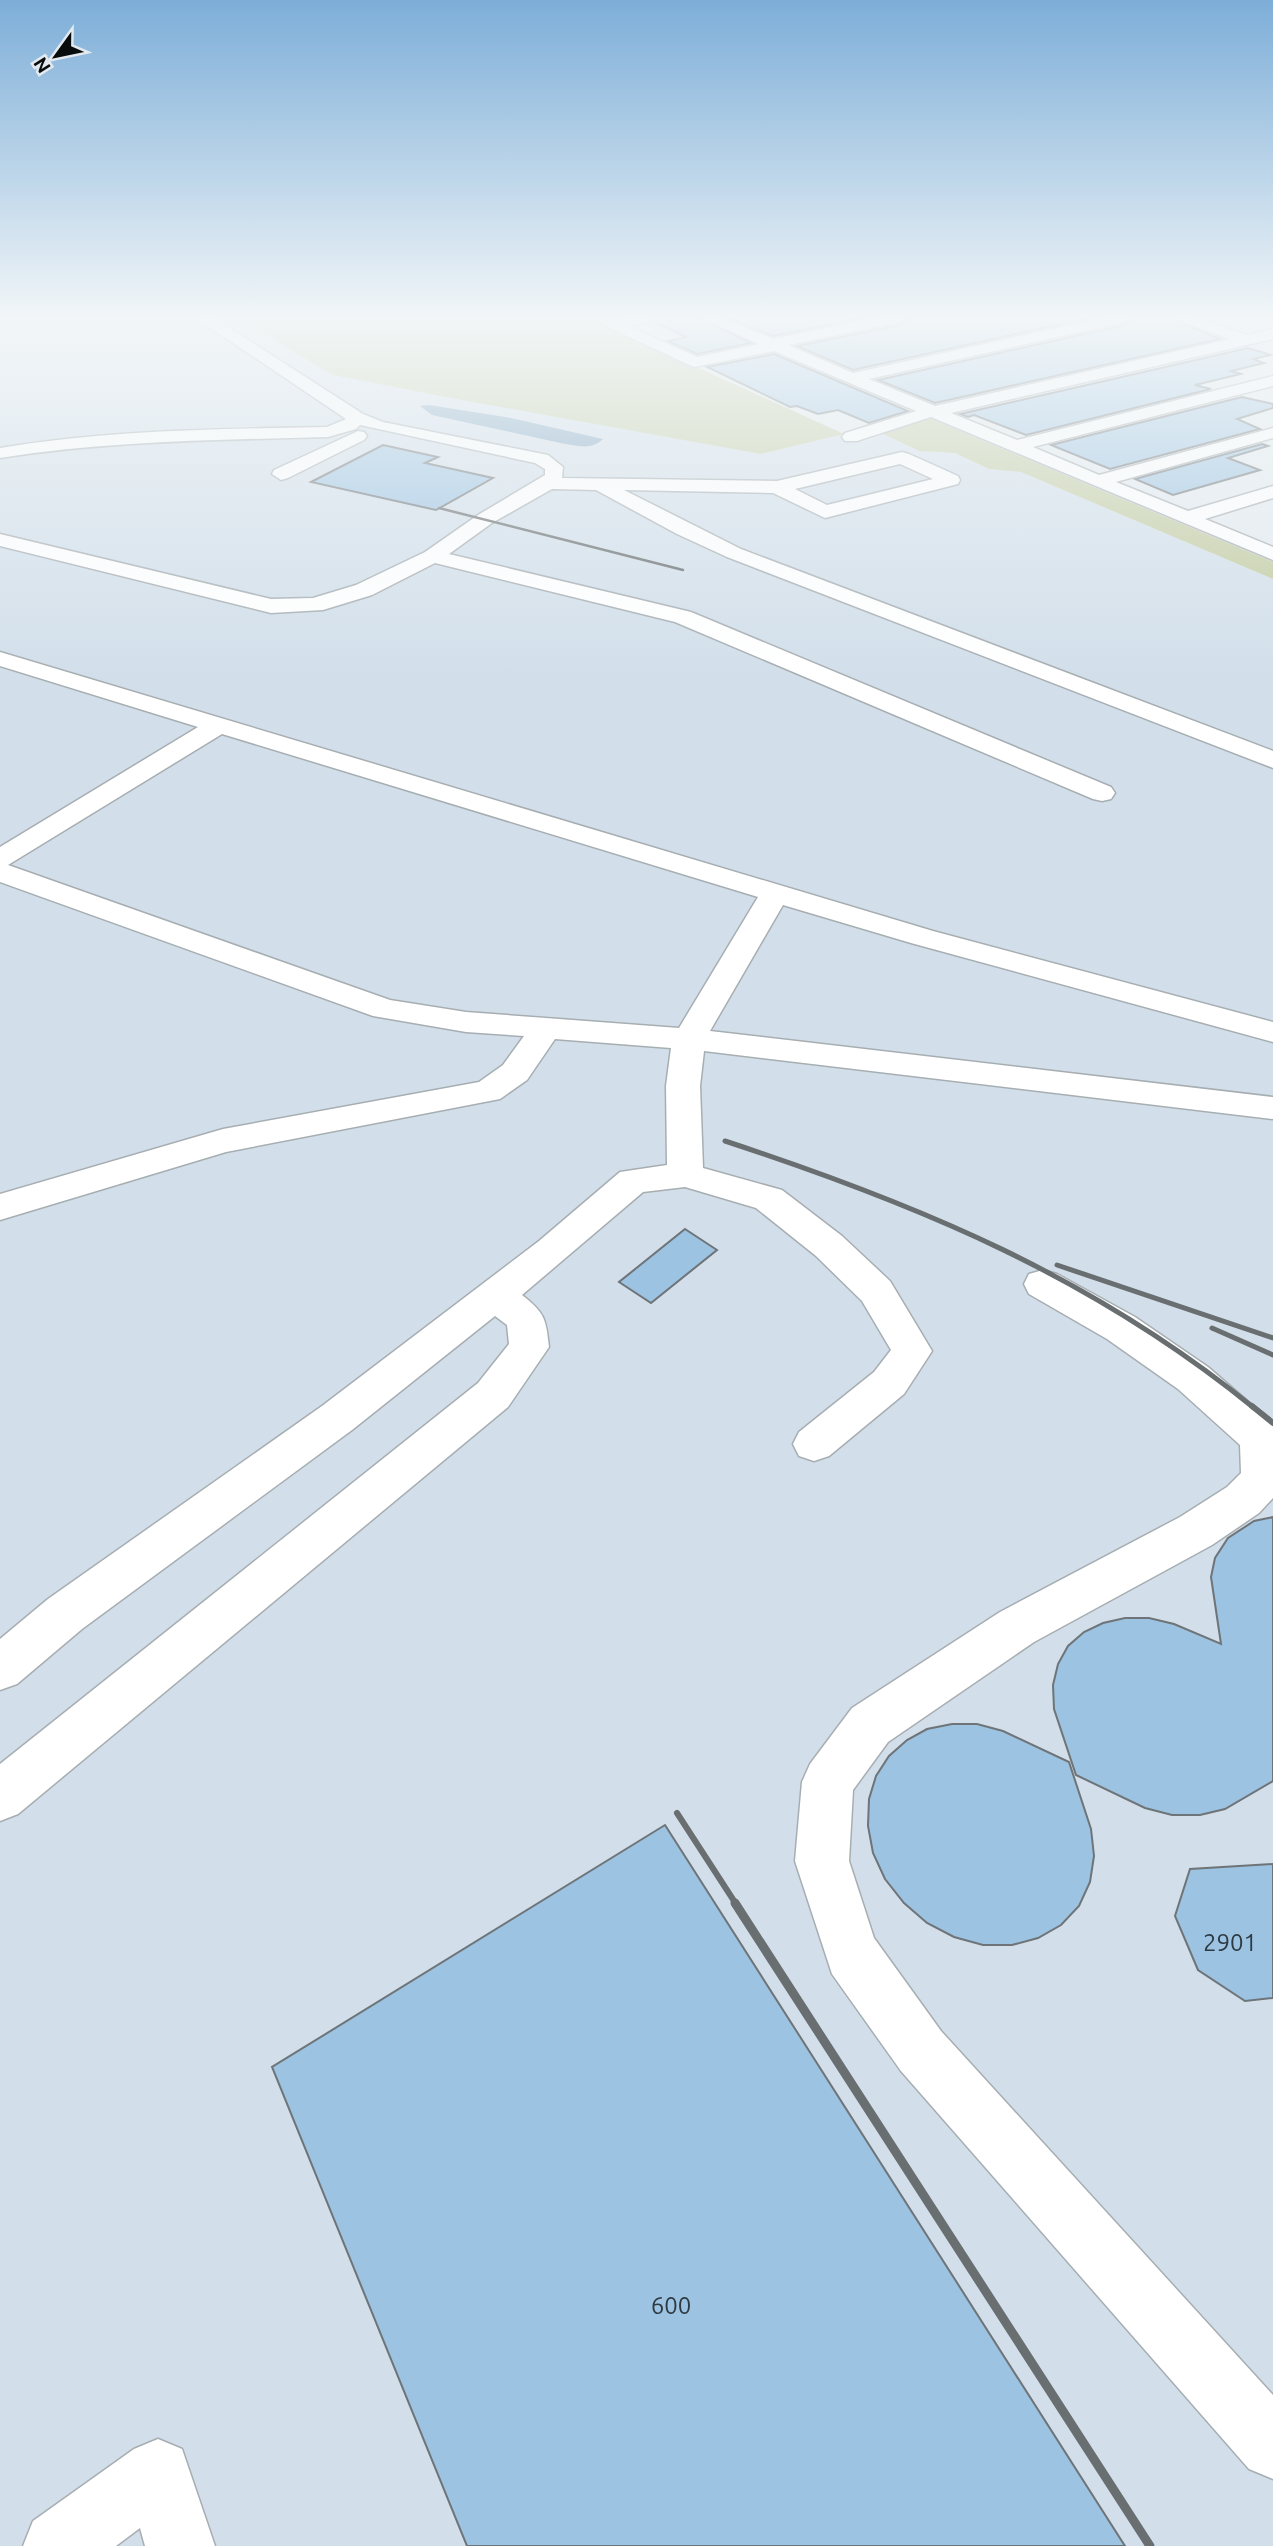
<svg xmlns="http://www.w3.org/2000/svg" width="1273" height="2546" font-family="Ubuntu,sans-serif">
  <style>
    .built { fill: #d2dfea }
    .green { fill: #c2cba0 }
    .water { fill: #7ea4c1 }
    .building { fill: #9cc3e1; stroke: #6e7478; stroke-width: 2 }
    .lines { fill: none; stroke-linecap: round; stroke-linejoin: round }
    .minor-casing { stroke: #a7aeb2; stroke-width: 3 }
    .minor { fill: #fff; fill-rule: evenodd }
    .rail-far3 { stroke: #696e70; stroke-width: 2.5 }
    .rail-far2 { stroke: #696e70; stroke-width: 5 }
    .rail-far1 { stroke: #696e70; stroke-width: 6 }
    .rail { stroke: #696e70; stroke-width: 9 }
    .labels { text-anchor: middle; stroke-width: 5; stroke-linejoin: round; paint-order: stroke }
    .near-number-label { font-size: 24px; fill: #2e3a42 }
  </style>
  <rect width="100%" height="100%" fill="#e3eaef"/>
  <path class="built" d="M0,318H237L333,375L761,454L844,434L862,442L884,435L919,451L955,453L989,469L1021,472L1273,579V2546H0Z"/>
  <g class="green">
    <path d="M237,318H636L604,325L844,434L761,454L451,398L333,375Z"/>
    <path d="M919,418H929L1273,562V579L1021,472L989,469L955,453L919,451L877,431Z"/>
  </g>
  <path class="water" d="M429,405L511,418L603,439C592,450 580,446 565,444L432,415L420,406Z"/>
  <g class="building">
    <path d="M655,318H700L751,343L697,354L668,341L686,337L654,322Z"/>
    <path d="M730,318H862L773,336Z"/>
    <path d="M910,318H1089L853,370L797,346L901,325Z"/>
    <path d="M1134,318H1170L1220,339L935,403L878,380L1125,325Z"/>
    <path d="M1248,348L1271,355L1253,359L1264,363L1231,371L1241,374L1195,385L1211,389L1026,435L974,415L968,417L960,414Z"/>
    <path d="M774,354L908,411L869,423L838,410L818,414L797,406L790,407L707,367Z"/>
    <path d="M1242,397L1273,404V408L1237,419L1260,429L1110,469L1051,445Z"/>
    <path d="M1262,444L1268,446L1228,458L1260,470L1173,495L1135,479Z"/>
    <path d="M383,445L438,457L425,463L493,478L436,510L311,482Z"/>
    <path d="M685,1229L717,1250L651,1303L619,1282Z"/>
    <path d="M1273,1517V1781L1225,1809L1200,1815H1172L1145,1808L1076,1775L1054,1709L1053,1685L1058,1664L1068,1646L1084,1632L1103,1623L1125,1618H1149L1174,1624L1221,1644L1211,1577L1215,1558L1228,1538L1254,1521Z"/>
    <path d="M952,1724H977L1003,1731L1069,1762L1091,1829L1094,1856L1090,1882L1079,1906L1061,1925L1038,1938L1012,1945H983L954,1937L927,1923L904,1903L885,1879L873,1853L868,1826L869,1799L876,1776L889,1756L907,1740L927,1729Z"/>
    <path d="M665,1825L1125,2546H467L272,2067Z"/>
    <path d="M1273,1864V1998L1245,2001L1198,1970L1175,1916L1190,1869Z"/>
  </g>
  <g class="lines">
    <g class="minor-casing">
      <g id="minor">
        <path d="M196,318H214L363,414L383,422L548,455L563,467L562,478L777,481L902,452L909,454L958,476L960,480L958,484L825,518L773,493L624,490L741,549L1273,751V768L727,557L677,534L596,490L552,489L492,523L449,554L691,612L1111,787L1115,793L1111,799L1102,801L1093,799L675,622L435,563L372,595L323,610L271,613L0,546V534L271,599L313,598L356,585L425,552L478,515L545,475V469L535,463L360,425L356,429L328,437C218,440 109,441 0,458V448C108,430 217,429 327,427L346,419ZM900,464L933,479L827,505L795,489Z"/>
        <path d="M623,318H653L651,321L628,326L697,357L759,344L702,318H723L773,339L876,318H907L900,322L788,345L853,373L1102,318H1131L1124,322L869,379L935,406L1230,339L1172,318H1195L1248,335L1273,329V339L951,413L1017,440L1273,376V386L1033,447L1099,475L1273,428V438L1116,482L1188,511L1273,486V498L1205,519L1273,547V560L931,417L857,441H845L842,437L845,433L916,411L774,351L695,367L689,365L604,325L607,322Z"/>
        <path d="M358,431L364,432L367,436L364,440L288,478L281,480L272,474L274,470Z"/>
        <path d="M0,652L933,931L1273,1022V1042L911,943L783,905L710,1031L1273,1097V1119L704,1051L700,1086L703,1168L782,1190L842,1236L890,1281L932,1351L904,1394L829,1456L814,1461L799,1456L793,1444L799,1432L874,1372L891,1350L862,1301L816,1256L756,1208L685,1187L643,1192L522,1295C545,1313 546,1319 549,1347L508,1407L18,1814L0,1821V1764L478,1383L509,1344L507,1325L495,1316L352,1430L82,1629L17,1684L0,1690V1639L48,1599L322,1406L539,1241L620,1172L667,1165L666,1086L671,1048L555,1039L527,1080L500,1099L226,1152L0,1220V1194L223,1129L479,1082L503,1065L524,1036L466,1032L373,1016L0,882V847L198,727L0,666ZM222,734L758,897L679,1028L466,1012L390,1000L8,865Z"/>
        <path d="M1043,1270L1057,1274L1135,1317L1208,1367L1273,1423V1498L1259,1513L1212,1545L1034,1642L888,1742L853,1790L849,1861L874,1938L941,2031L1273,2395V2479L1249,2469L901,2071L832,1974L795,1861L802,1782L810,1764L852,1708L1000,1612L1180,1517L1227,1487L1241,1473L1240,1445L1178,1389L1107,1339L1029,1294L1024,1284L1029,1274Z"/>
        <path d="M158,2439L182,2449L215,2546H145L140,2528L116,2546H23L33,2521L134,2449Z"/>
      </g>
    </g>
    <use href="#minor" class="minor"/>
    <path class="rail-far3" d="M439,508L683,570"/>
    <g class="rail-far2">
      <path d="M725,1141C920,1205 1093,1277 1254,1408"/>
      <path d="M1057,1265L1273,1338"/>
      <path d="M1212,1328L1273,1355"/>
    </g>
    <g class="rail-far1">
      <path d="M1252,1406L1273,1423"/>
      <path d="M677,1813L736,1904"/>
    </g>
    <path class="rail" d="M735,1903L1150,2546"/>
  </g>
  <linearGradient id="sky" x2="0" y2="1"><stop stop-color="#7daed8"/><stop offset="0.47" stop-color="#f2f6f8"/><stop offset="1" stop-color="#f2f6f8" stop-opacity="0"/></linearGradient>
  <rect width="1273" height="675" fill="url(#sky)"/>
  <g class="labels">
    <g class="near-number-label">
      <text x="1230" y="1951">2901</text>
      <text x="671" y="2314">600</text>
    </g>
  </g>
  <g transform="translate(56 56) rotate(237)" stroke="#e3eaef" stroke-width="5" paint-order="stroke">
  <path d="M0-5L12 26L0 18L-12 26Z" fill="#090c0d"/>
  <text y="-10" font-size="19" font-weight="bold" text-anchor="middle" fill="#090c0d">N</text>
  </g>
</svg>
